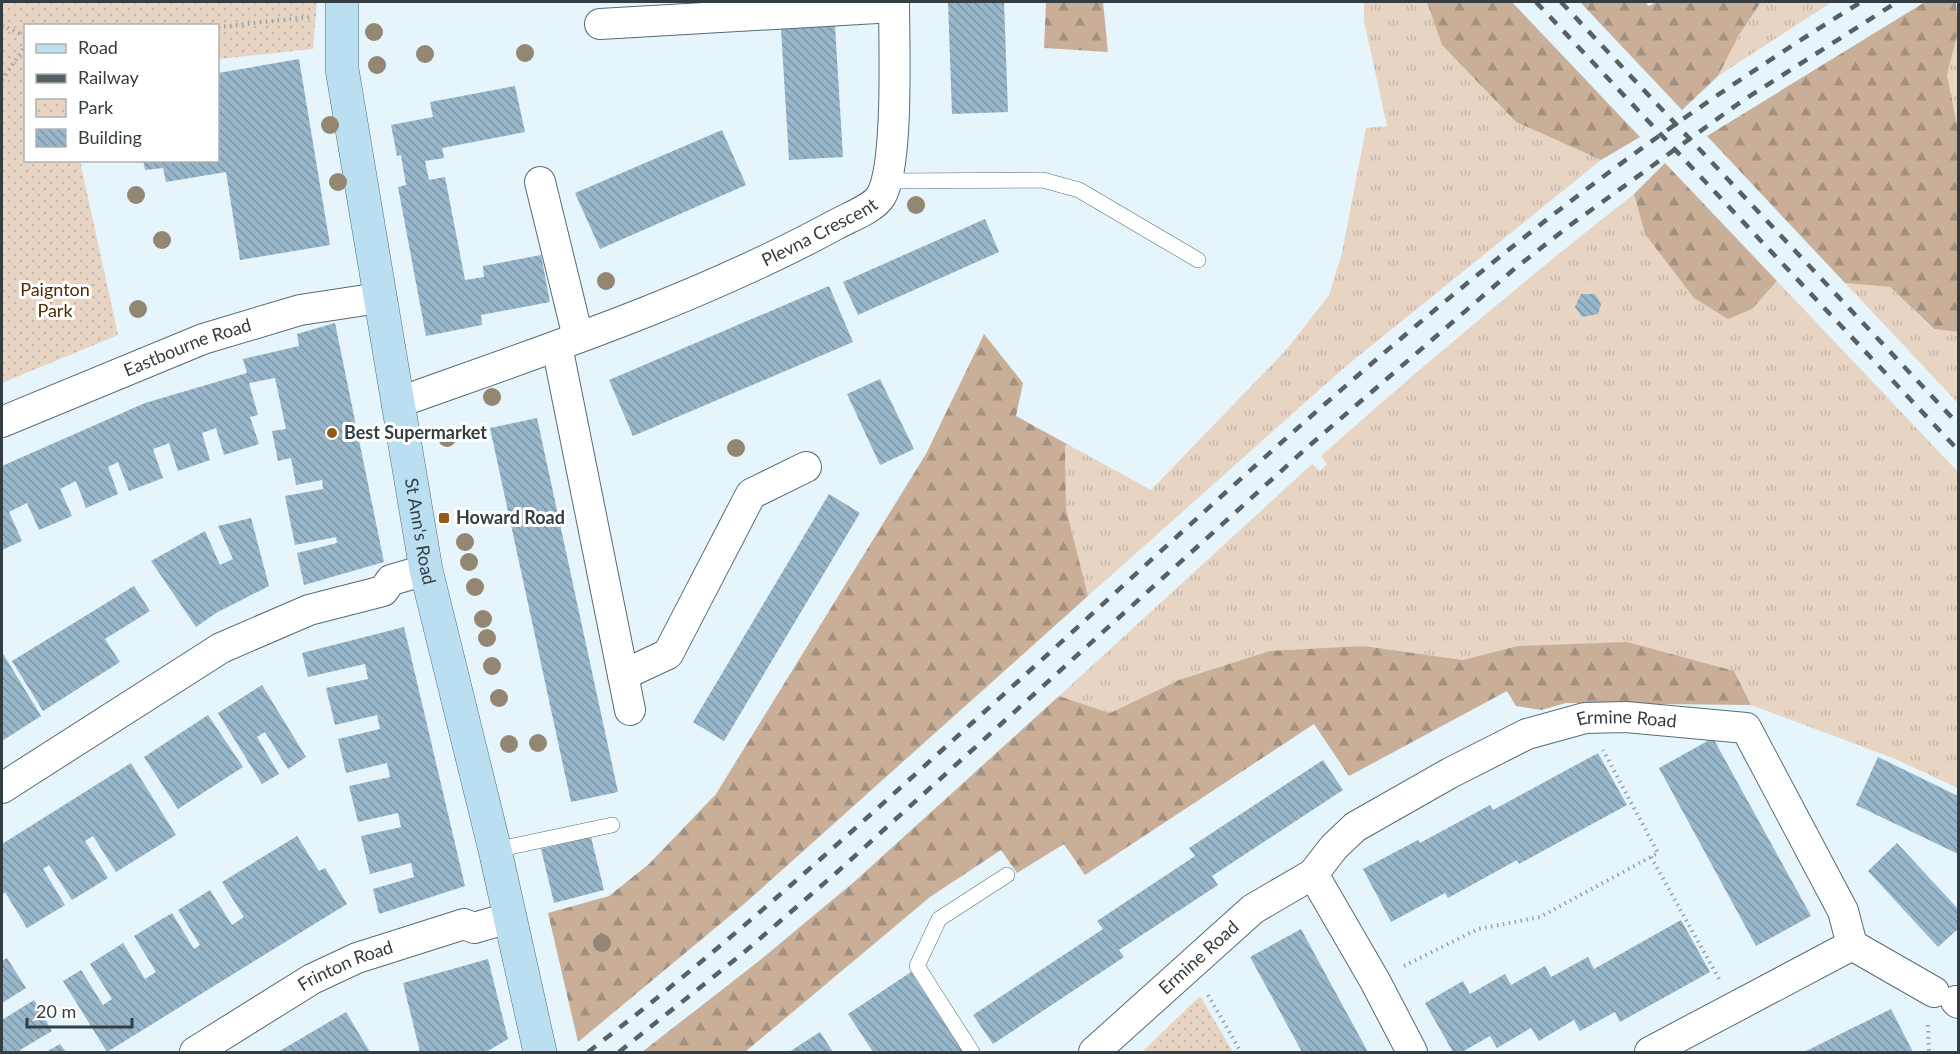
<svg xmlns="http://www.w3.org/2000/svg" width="1960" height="1054" font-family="Lato,sans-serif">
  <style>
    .grass { fill: url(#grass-tufts) }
    .forest { fill: url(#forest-firs) }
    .park { fill: url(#park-dots) }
    .building { fill: url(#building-back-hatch) }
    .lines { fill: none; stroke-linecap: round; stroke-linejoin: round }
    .service-casing { stroke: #576b77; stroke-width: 16 }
    .minor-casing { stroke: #576b77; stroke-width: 32 }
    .secondary-casing { stroke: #576b77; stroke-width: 34 }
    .path { stroke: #96a2a8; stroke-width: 4; stroke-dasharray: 1.5 4.5; stroke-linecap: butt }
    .service { stroke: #fff; stroke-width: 15 }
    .minor { stroke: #fff; stroke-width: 30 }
    .secondary { stroke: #b9dff0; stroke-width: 33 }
    .rail { stroke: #566065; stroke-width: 4.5; stroke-dasharray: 10 10; stroke-linecap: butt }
    .tree { fill: #938672 }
    .poi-dot { fill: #935a17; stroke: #fff; stroke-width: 2 }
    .labels { text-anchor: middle; stroke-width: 6; stroke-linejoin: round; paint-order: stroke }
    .street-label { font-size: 18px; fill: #343d42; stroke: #fff }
    .park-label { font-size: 18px; fill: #4f2c02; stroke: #fff }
    .poi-label { font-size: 18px; font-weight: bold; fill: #343d42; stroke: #fff; text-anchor: start }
  </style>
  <defs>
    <pattern id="grass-tufts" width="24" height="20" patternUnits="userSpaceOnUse" patternTransform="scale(1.5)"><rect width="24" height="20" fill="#e8d4c3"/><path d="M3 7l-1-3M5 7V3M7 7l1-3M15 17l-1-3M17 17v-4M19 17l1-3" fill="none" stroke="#c8b7a9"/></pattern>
    <pattern id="forest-firs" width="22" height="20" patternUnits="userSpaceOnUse" patternTransform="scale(1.5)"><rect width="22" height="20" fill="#c9af98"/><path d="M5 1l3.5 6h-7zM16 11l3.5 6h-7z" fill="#a4907e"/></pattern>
    <pattern id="park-dots" width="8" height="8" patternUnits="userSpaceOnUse" patternTransform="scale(1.5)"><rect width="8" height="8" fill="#e8d4c3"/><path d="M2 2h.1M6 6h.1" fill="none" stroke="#c8b7a9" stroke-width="1.8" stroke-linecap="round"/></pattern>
    <pattern id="building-back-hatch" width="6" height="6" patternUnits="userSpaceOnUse" patternTransform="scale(1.5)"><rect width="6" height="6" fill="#98b7ca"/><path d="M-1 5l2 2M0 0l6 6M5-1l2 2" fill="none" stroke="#7d96a6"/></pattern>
  </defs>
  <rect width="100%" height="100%" fill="#e6f4fc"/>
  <g class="grass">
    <path d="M1364,2H1427L1442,45L1516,122L1601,160L1345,367L1088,596L1066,509L1065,443L1151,490L1287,349L1329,295L1342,253L1366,128L1387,126L1364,21Z"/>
    <path d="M1761,2H1832L1718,76L1739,35Z"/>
    <path d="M1958,32V130L1947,75Z"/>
    <path d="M1634,194L1645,234L1752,309L1777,281L1958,472V788L1893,758L1751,705L1733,671L1517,646L1463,660L1364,646L1179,680L1110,713L1059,696L1312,464L1320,471L1327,464L1321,456C1423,365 1527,278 1634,194Z"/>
    <path d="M1845,283L1890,287L1933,329L1958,332V403Z"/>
  </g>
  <g class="forest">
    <path d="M1046,2H1103L1108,52L1044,48Z"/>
    <path d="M1427,2H1512L1640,137L1601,160L1516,122L1442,45Z"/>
    <path d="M1580,2H1645L1649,6L1656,2H1761L1739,35L1718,76L1682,110Z"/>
    <path d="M1925,2H1956L1958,32L1947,75L1958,130V332L1934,329L1890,287L1845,283L1707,136Z"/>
    <path d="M1665,163L1777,281L1752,309L1728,319L1694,298L1645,234L1634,194Z"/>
    <path d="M984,334L1023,383L1016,416L1065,443L1066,509L1088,596L743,905L578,1042L548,913L609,896L649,864L716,794L926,454Z"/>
    <path d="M1627,642L1734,671L1751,705L1566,703L1541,710L1516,706L1507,691L1349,776L1314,724L1085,875L1064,844L1017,873L1001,850L930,897L745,1052H642L759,961L854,882L1059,696L1110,713L1179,680L1270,651L1364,646L1463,660L1517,646Z"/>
  </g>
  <g class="park">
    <path d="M2,2H317L313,49L218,59V26H26V160L80,161L118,335L2,383Z"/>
    <path d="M1200,996L1233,1052H1142Z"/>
  </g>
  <g class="building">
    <path d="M948,2H1004L1008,112L952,114Z"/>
    <path d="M835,26L843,157L789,160L781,29Z"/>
    <path d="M299,59L330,245L240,260L226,172L166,182L163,168L145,170L143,160H218V73Z"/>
    <path d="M515,86L525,132L442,148L444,158L425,161L429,180L445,177L465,280L484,277L483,266L541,255L550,302L481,315L482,325L426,336L398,187L406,185L401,155L397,156L391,125L433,117L430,102Z"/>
    <path d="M722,130L746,185L600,249L575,193Z"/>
    <path d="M985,219L999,252L858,315L843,282Z"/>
    <path d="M829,286L853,342L633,436L609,380Z"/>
    <path d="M1581,294H1595L1601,304L1598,314L1582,317L1575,307Z"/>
    <path d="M335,323L384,562L304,585L297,553L337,543L336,537L295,545L285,496L323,489L322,480L296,485L291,458L278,461L272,431L286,429L275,378L249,383L258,415L250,417L259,444L224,455L216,428L202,433L210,460L178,471L169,443L162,446L153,449L163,478L129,491L118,462L108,467L118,494L86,508L76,481L60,489L72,516L39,530L27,503L9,512L22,541L2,550V466L145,403L247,373L243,359L299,346L297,334Z"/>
    <path d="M880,379L914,449L880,465L847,394Z"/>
    <path d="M537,418L618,792L571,802L490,428Z"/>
    <path d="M829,494L860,513L724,741L693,722Z"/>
    <path d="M251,518L269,586L216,613L196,627L151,561L205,531L220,565L233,559L218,526Z"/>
    <path d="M134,586L150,611L105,639L120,662L43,711L12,661Z"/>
    <path d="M404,627L465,886L379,914L373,889L414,877L411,863L370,874L361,836L401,827L398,813L358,822L349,786L390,777L387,763L346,773L338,739L380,729L377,715L335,725L326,688L368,679L365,664L308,677L302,653Z"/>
    <path d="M2,652L41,716L2,741Z"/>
    <path d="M262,685L306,757L288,769L265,732L257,737L279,774L262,784L218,713Z"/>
    <path d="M208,715L243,767L178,809L144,757Z"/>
    <path d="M1713,738L1811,916L1756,946L1659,768Z"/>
    <path d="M1598,753L1627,805L1519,864L1517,860L1448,898L1445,893L1391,922L1363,869L1418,840L1420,843L1490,805L1493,810Z"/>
    <path d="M1878,757L1958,796V854L1856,805Z"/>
    <path d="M1323,760L1343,790L1212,876L1218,885L1119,950L1124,957L993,1044L973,1015L1103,929L1097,921L1195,856L1189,848Z"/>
    <path d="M131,763L176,835L116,872L93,836L85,841L108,878L72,900L49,865L43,869L65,905L27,928L5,892L2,895V844Z"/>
    <path d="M297,836L319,871L325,868L347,904L107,1052L63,981L81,970L103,1005L112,999L90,964L123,943L145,979L156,972L134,936L172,913L194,949L200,945L178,910L210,890L232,925L244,917L222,882Z"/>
    <path d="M591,837L604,890L554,903L541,849Z"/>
    <path d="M1897,843L1958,909V929L1938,947L1868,871Z"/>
    <path d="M1681,920L1710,972L1620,1022L1615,1012L1580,1031L1574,1020L1539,1041L1531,1028L1497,1048L1490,1036L1462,1052H1453L1425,1003L1463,981L1470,994L1505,974L1511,985L1545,966L1551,977L1588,957L1594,969Z"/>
    <path d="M1301,929L1368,1052H1302L1250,957Z"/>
    <path d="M7,958L26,988L2,1003V961Z"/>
    <path d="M488,959L508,1039L486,1052H420L403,983Z"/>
    <path d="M911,972L963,1052H873L848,1014Z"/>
    <path d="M34,1000L52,1031L20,1050L22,1052H2V1020Z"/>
    <path d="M1891,1009L1913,1052H1804Z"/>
    <path d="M346,1012L370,1052H278Z"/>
    <path d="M820,1032L833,1052H789Z"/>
    <path d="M60,1044L66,1052H46Z"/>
  </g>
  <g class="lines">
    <g class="service-casing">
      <g id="service">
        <path d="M887,181L1043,180L1079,190L1198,260"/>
        <path d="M495,850L612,825"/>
        <path d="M972,1052L917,966L939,919L1007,875"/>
      </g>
    </g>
    <g class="minor-casing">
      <g id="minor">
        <path d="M600,24L894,7"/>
        <path d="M540,182L578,337"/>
        <path d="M557,346L630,710"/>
        <path id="s1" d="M397,403C545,350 697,300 835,225C849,217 873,209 881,196C899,165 894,42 894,2"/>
        <path id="s2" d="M2,422L203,339L300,310L379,298"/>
        <path d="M623,675L668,654L751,494L806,467"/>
        <path d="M2,788L221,648L309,610L383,591L391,580L426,570"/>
        <path d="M1313,874L1375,981L1412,1052"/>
        <path d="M1956,1001L1958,1003"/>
        <path id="s3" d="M195,1052L312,979L357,958L464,924L474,928L509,918"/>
        <path id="s4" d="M1094,1052L1253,909L1313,874L1334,847L1355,827L1450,773L1527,734L1585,718L1626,717L1746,728L1843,911L1852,945L1934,992"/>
        <path d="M1650,1052L1852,945"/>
      </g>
    </g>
    <g class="secondary-casing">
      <g id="secondary">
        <path id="s5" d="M342,2V69L426,570L495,850L540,1052"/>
      </g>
    </g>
    <g class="path">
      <path d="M2,25L26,37"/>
      <path d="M218,27L309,17"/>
      <path d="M2,80L26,45"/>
      <path d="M1651,857L1719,979"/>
      <path d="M1404,966L1478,929L1540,917L1658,853L1603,750"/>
      <path d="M1208,995L1241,1052"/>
      <path d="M1928,1025L1929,1052"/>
    </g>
    <use href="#service" class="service"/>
    <use href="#minor" class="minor"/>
    <use href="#secondary" class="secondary"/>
    <g class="rail">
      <path d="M1536,2L1958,450"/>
      <path d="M1561,2L1958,424"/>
      <path d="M588,1052C722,950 847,836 972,723C1163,551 1350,372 1554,214C1652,138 1756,67 1861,2"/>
      <path d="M619,1052L742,954L836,873L1310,445L1513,270L1569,226L1742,101L1897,2"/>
    </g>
  </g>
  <g class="tree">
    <circle cx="374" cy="32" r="9"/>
    <circle cx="525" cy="53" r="9"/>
    <circle cx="425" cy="54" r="9"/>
    <circle cx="377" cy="65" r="9"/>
    <circle cx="330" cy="125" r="9"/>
    <circle cx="338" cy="182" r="9"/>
    <circle cx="136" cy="195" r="9"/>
    <circle cx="916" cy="205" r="9"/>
    <circle cx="162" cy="240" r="9"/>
    <circle cx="606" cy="281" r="9"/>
    <circle cx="138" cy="309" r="9"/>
    <circle cx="492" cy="397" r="9"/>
    <circle cx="447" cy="438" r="9"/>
    <circle cx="736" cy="448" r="9"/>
    <circle cx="465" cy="542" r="9"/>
    <circle cx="469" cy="562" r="9"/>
    <circle cx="475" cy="587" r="9"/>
    <circle cx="483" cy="619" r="9"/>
    <circle cx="487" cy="638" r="9"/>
    <circle cx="492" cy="666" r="9"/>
    <circle cx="499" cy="698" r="9"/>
    <circle cx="538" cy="743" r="9"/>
    <circle cx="509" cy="744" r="9"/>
    <circle cx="602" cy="943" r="9"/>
  </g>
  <g class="poi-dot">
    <circle cx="332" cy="433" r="6"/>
    <rect x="438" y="512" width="12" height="12" rx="3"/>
  </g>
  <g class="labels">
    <g class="street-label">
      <text dy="6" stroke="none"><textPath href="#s1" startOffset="456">Plevna Crescent</textPath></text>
      <text dy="6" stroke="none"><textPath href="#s2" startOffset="200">Eastbourne Road</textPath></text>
      <text dy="6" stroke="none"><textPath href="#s5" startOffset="536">St Ann's Road</textPath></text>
      <text dy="6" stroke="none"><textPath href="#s4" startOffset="644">Ermine Road</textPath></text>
      <text dy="6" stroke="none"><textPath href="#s4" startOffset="141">Ermine Road</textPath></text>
      <text dy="6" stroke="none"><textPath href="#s3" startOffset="174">Frinton Road</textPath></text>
    </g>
    <g class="park-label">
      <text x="55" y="296">Paignton<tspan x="55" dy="21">Park</tspan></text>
    </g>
    <g class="poi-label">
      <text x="344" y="439">Best Supermarket</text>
      <text x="456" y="524">Howard Road</text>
    </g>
  </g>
  <rect width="1960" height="1054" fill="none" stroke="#343d42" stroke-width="6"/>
  <rect x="24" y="24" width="195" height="138" fill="#ffffff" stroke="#aeb1b3" stroke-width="1.5"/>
  <rect x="36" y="44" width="30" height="9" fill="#b9dff0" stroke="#aeb1b3" stroke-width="1.5"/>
  <text x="78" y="54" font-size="18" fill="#343d42">Road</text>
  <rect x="36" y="74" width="30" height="9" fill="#566065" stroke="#aeb1b3" stroke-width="1.5"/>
  <text x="78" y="84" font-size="18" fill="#343d42">Railway</text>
  <rect x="36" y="99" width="30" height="18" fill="url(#park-dots)" stroke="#aeb1b3" stroke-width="1.5"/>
  <text x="78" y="114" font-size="18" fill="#343d42">Park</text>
  <rect x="36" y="129" width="30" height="18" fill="url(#building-back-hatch)" stroke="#aeb1b3" stroke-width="1.5"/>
  <text x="78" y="144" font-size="18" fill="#343d42">Building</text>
  <path d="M27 1018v9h105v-9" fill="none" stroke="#343d42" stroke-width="3"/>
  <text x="36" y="1018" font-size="18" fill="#343d42" stroke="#ffffff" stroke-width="4.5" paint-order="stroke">20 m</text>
</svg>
